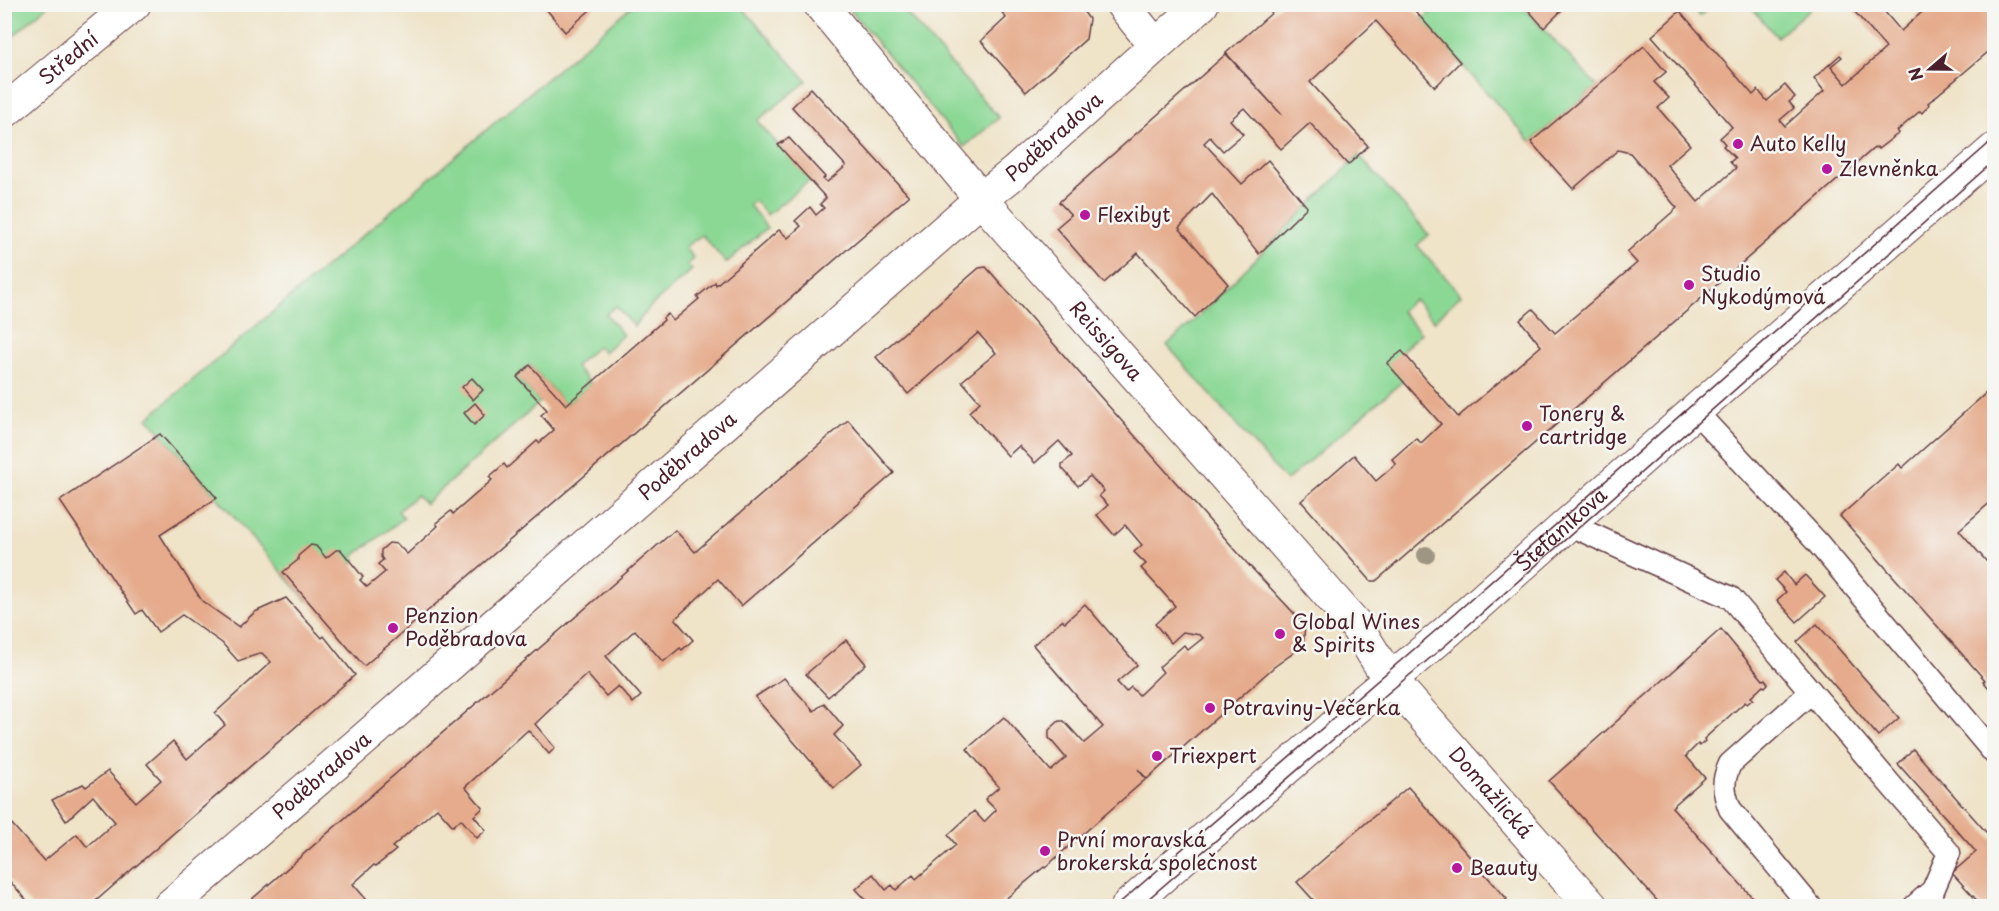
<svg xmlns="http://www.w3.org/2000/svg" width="1999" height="911" font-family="'Playpen Sans',sans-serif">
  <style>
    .green { fill: #8bd895; stroke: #6a7c60; stroke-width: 1.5 }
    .building { fill: #e5ab8c }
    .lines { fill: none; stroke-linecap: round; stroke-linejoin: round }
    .service-casing { stroke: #633c43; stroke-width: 25 }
    .minor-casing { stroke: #633c43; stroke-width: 35 }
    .tertiary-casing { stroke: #633c43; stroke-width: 35 }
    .service { stroke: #fff; stroke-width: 22 }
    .minor { stroke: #fff; stroke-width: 33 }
    .tertiary { stroke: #fff; stroke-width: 33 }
    .tram { stroke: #4a1f2b; stroke-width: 1.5 }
    .tree { fill: #9f9583 }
    .poi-dot { fill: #b5179e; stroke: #f6f6f2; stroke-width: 2 }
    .labels { text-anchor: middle; stroke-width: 5; stroke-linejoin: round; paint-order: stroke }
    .street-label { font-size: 20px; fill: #4a1f2b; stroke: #f6f6f2 }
    .poi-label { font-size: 20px; fill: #4a1f2b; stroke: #f6f6f2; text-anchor: start }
  </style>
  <rect width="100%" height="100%" fill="#f6f6f2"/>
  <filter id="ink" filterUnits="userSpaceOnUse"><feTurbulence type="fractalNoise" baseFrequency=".0167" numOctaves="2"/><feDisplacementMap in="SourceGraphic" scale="12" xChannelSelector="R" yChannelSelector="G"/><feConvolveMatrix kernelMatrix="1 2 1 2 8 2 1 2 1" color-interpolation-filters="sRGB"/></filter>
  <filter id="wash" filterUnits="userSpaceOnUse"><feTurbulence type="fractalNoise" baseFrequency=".008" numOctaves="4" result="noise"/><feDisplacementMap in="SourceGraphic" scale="24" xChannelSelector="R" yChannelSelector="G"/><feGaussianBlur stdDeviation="1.35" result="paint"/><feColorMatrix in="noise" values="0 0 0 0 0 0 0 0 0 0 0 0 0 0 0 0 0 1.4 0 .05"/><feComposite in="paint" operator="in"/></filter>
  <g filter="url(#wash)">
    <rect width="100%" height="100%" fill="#efe3c8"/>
    <g class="green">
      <path d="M5,4H48V5L9,40L5,38Z"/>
      <path d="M633,5H740L807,81L757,121L810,180L767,215L755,201L749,205L767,228L726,263L702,235L685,247L694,259L687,265L692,270L651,306L634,326L616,306L606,314L623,335L604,352L598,346L575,366L591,384L566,405L530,365L517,377L540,402L425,504L417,495L398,511L404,518L354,556L356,560L307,601L148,418Z"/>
      <path d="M846,5H899L999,118L964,147Z"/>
      <path d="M1438,5H1521L1597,86L1531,142L1422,20Z"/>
      <path d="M1689,5H1712L1700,16Z"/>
      <path d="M1749,5H1814L1777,37Z"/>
      <path d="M1359,155L1429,235L1417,245L1461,295L1434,321L1414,299L1401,311L1421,333L1402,351L1403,381L1286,481L1167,345L1196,319Z"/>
    </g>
    <g id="blocks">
      <g class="building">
        <path d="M542,4H597L565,32Z"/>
        <path d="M996,4H1078L1089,19L1086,39L1026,92L981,41L1006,18Z"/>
        <path d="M1282,4H1409L1460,62L1435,87L1376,21L1310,82L1368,146L1348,165L1310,123L1281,149L1244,108L1230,120L1243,134L1223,151L1210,137L1204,143L1242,184L1268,160L1307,207L1259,254L1212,194L1179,228L1228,284L1195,317L1138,253L1104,283L1056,228L1071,215L1059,202L1226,54L1282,115L1226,53Z"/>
        <path d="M1523,4H1568L1544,28Z"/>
        <path d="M1848,4H1878L1901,31L1931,4H1994V47L1928,103L1929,105L1922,113L1920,111L1897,131L1899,133L1878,149L1877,147L1873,149L1376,581H1371L1301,501L1354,455L1376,481L1396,464L1392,459L1416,438L1421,443L1441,424L1387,363L1402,351L1458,417L1541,346L1520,320L1533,309L1555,333L1637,263L1627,252L1677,208L1630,153L1618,150L1573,189L1531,142L1644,46L1666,72L1654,82L1669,98L1658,108L1690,145L1667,165L1698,202L1736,168L1730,162L1735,158L1723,146L1725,144L1720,138L1732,127L1652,36L1680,11L1753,95L1758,90L1767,101L1785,85L1795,97L1789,102L1794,108L1780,120L1785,126L1824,91L1814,78L1840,55L1842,57L1831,66L1846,84L1886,48Z"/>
        <path d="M811,88L909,196L364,666L283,572L298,560V556L311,545L316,546L326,558L336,550H341L363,577L360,580L367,587L385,572L378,564L383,560L381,557V550L389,543L397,544L407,554L438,526L436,523L451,511L453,514L492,480L489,477L504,464L507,468L537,441L539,443L554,430L541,415L547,410L517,377L530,365L566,405L664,320L663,318L668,314L673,321L699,299L697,297L715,282L716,285L779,230L788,238L801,226L795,221L810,207L816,215L824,208L820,204L826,198L778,145L789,138L825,177L823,179L827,182L846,166L792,107Z"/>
        <path d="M986,267L1246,562L1305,625L1303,646L1274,667L1147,779L1138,769L1146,779L1060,854L1045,868L1044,867L997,906H867L870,904L856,889L873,874L886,890L892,885L896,890L913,875L916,879L956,845L948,835L974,811L984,822L996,810L985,799L999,787L967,749L1004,717L1051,771L1066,758L1049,738V730L1059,721H1064L1084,743L1103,727L1033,645L1062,620L1065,622L1085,604L1137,665L1117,682L1126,692L1131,687L1139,695L1163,672L1159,667L1184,645L1188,650L1203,638L1200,635L1183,632L1171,643L1155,624L1175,606L1141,568L1146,564L1134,552L1142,545L1125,525L1114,535L1097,515L1108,505L1099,496L1104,491L1090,476L1078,486L1062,468V464L1072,456L1059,441L1035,463L1019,446L1008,456L969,412L980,402L962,381L996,353L978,333L908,394L876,357L979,268Z"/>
        <path d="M472,378L483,390L473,400L462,387Z"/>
        <path d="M1994,386V499L1959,530L1994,570V694L1983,681L1985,680L1840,516L1899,464L1902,468Z"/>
        <path d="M475,403L485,415L474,425L464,413Z"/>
        <path d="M848,420L894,473L741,606L718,579L675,619L693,640L682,650L680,648L663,662L635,630L606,656L641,696L633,703L618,686L606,696L587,674L556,702L557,703L535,724L555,748L549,754L528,730L465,787L483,808L474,816L486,830L477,838L461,819L453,826L437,808L392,847L396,850L376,866L374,865L353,884L372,906H244L675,530L695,552Z"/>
        <path d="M160,434L217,498L160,535L202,601L239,627L255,612L286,598L322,638L324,636L355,675L90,906H32L4,875V815L44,861L77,834L87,847L115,822L93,796L66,821L52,800L83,784L86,787L108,771L136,802L161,780L147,764L173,741L187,759L225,725L215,713L271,662L262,653L238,661L222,643L182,615L158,632L142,610L136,614L60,501Z"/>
        <path d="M1784,572L1794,585L1805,575L1825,597L1797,622L1777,600L1786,592L1775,580Z"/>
        <path d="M1817,624L1899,718L1878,736L1797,642Z"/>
        <path d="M1721,629L1763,680L1765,679L1768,684L1765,687L1763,686L1751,697L1753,699L1747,704L1745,702L1704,739L1705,741L1700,746L1698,744L1686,756L1705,778L1672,807L1760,906H1662L1549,781Z"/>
        <path d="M846,640L866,664L828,697L806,674Z"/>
        <path d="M784,678L814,711L824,703L843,726L834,735L861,765L834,788L755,697Z"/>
        <path d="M1913,749L1994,841V906H1982L1952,873L1976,852L1898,764Z"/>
        <path d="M1408,787L1507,899L1498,906H1312L1316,903L1297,882Z"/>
      </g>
    </g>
  </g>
  <g filter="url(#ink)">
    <use href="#blocks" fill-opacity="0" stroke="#633c43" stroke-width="1.5"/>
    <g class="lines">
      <g class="service-casing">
        <g id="service">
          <path d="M1695,411L1817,542L1994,753"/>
          <path d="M1568,524L1731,598L1949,853L1933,890L1915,906"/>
          <path d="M1810,906L1730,809C1723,791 1722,781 1730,764L1811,692"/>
        </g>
      </g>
      <g class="minor-casing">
        <g id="minor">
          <path d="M1122,4L1155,45"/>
          <path id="s1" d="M4,112L134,4"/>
          <path id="s2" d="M170,906L369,735L981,199L1014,173L1202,4"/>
        </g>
      </g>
      <g class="tertiary-casing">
        <g id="tertiary">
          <path id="s3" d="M820,4L981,199L1355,624L1386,674L1591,906"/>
          <path id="s4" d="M1128,906L1345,717L1441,637L1695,411L1994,150"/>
        </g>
      </g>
      <use href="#service" class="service"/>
      <use href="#minor" class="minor"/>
      <use href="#tertiary" class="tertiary"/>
      <g class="tram">
        <path d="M1116,906L1435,631L1994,139"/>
        <path d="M1140,906L1352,723L1447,644L1994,161"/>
      </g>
    </g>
    <circle class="tree" cx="1426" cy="555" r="9"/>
  </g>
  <g class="poi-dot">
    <circle cx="1738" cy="144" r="6"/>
    <circle cx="1827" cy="169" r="6"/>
    <circle cx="1085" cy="215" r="6"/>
    <circle cx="1689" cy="285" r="6"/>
    <circle cx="1527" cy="426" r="6"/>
    <circle cx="393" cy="628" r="6"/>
    <circle cx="1280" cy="634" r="6"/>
    <circle cx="1210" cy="708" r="6"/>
    <circle cx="1157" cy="756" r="6"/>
    <circle cx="1045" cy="851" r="6"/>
    <circle cx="1457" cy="868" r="6"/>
  </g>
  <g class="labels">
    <g class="street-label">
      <text dy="7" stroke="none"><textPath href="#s1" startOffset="84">Střední</textPath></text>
      <text dy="7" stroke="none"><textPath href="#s2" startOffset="1172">Poděbradova</textPath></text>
      <text dy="7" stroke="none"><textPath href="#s3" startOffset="442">Reissigova</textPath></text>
      <text dy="7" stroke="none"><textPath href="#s2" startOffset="686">Poděbradova</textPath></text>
      <text dy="7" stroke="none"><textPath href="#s4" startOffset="574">Štefánikova</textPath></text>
      <text dy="7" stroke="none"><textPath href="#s2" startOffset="200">Poděbradova</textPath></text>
      <text dy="7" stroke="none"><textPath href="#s3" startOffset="1036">Domažlická</textPath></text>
    </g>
    <g class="poi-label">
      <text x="1750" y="151">Auto Kelly</text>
      <text x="1839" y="176">Zlevněnka</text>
      <text x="1097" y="222">Flexibyt</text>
      <text x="1701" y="281">Studio<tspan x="1701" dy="23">Nykodýmová</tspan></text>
      <text x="1539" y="421">Tonery &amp;<tspan x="1539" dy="23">cartridge</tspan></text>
      <text x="405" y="623">Penzion<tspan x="405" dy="23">Poděbradova</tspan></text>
      <text x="1292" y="629">Global Wines<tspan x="1292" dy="23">&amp; Spirits</tspan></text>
      <text x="1222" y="715">Potraviny-Večerka</text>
      <text x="1169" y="763">Triexpert</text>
      <text x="1057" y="847">První moravská<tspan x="1057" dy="23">brokerská společnost</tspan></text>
      <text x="1469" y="875">Beauty</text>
    </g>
  </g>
  <rect width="1999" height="911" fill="none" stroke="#f6f6f2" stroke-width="24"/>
  <g transform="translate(1930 69) rotate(250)" stroke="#f6f6f2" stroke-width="4.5" paint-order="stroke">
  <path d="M0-4.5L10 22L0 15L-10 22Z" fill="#4a1f2b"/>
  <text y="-9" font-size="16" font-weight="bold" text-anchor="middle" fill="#4a1f2b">N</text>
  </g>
</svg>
